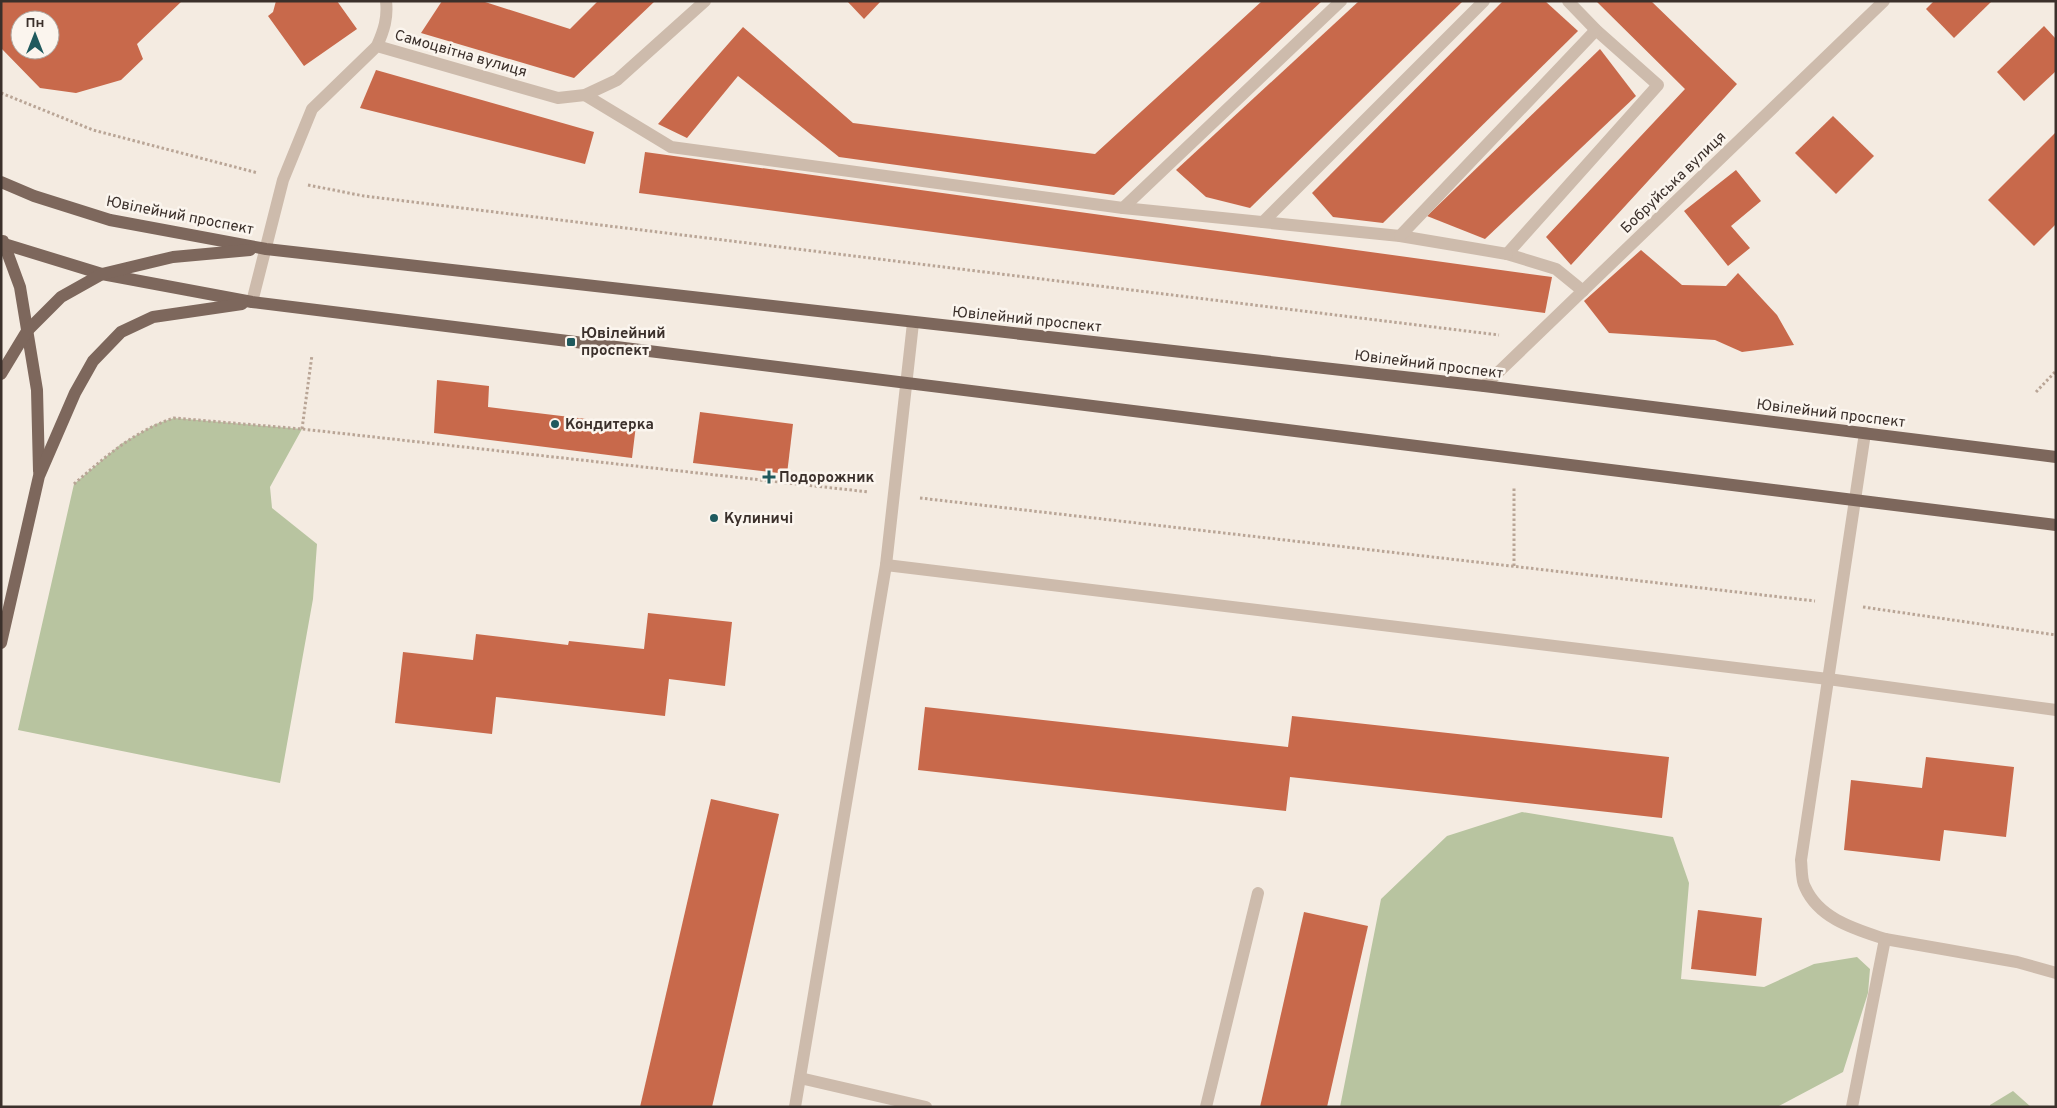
<svg xmlns="http://www.w3.org/2000/svg" width="2057" height="1108" font-family="Overpass,sans-serif">
  <style>
    .green { fill: #b8c4a0 }
    .building { fill: #c8694b; fill-rule: evenodd }
    .lines { fill: none; stroke-linecap: round; stroke-linejoin: round }
    .path { stroke: #b9a596; stroke-width: 3; stroke-dasharray: 2.5 2.5; stroke-linecap: butt }
    .lane { stroke: #cdbbac; stroke-width: 12 }
    .street { stroke: #cdbbac; stroke-width: 12 }
    .primary { stroke: #7d675c; stroke-width: 12 }
    .poi-dot { fill: #1f5a5e; stroke: #fbf5ee; stroke-width: 2 }
    .labels { text-anchor: middle; stroke-width: 5; stroke-linejoin: round; paint-order: stroke }
    .street-label { font-size: 15px; fill: #3b302b; stroke: #fbf5ee }
    .poi-label { font-size: 15px; font-weight: bold; fill: #3b302b; stroke: #fbf5ee; text-anchor: start }
  </style>
  <rect width="100%" height="100%" fill="#f4ebe1"/>
  <g class="green">
    <path d="M174,418L302,429L270,487L272,508L317,544L313,599L280,783L18,730L74,484L121,444L156,424Z"/>
    <path d="M1522,812L1673,837L1689,883L1681,979L1764,987L1814,964L1857,957L1870,969L1868,993L1843,1072L1777,1107H1340L1381,899L1447,836Z"/>
    <path d="M2013,1091L2031,1107H1990V1105Z"/>
  </g>
  <g class="building">
    <path d="M1,1H182L137,44L143,59L121,80L76,93L40,88L1,48ZM20,20H50V50H20Z"/>
    <path d="M276,1H337L357,29L304,66L268,16L273,12Z"/>
    <path d="M442,1H482L570,29L598,1H655L574,78L421,33Z"/>
    <path d="M847,1H881L864,19Z"/>
    <path d="M1262,1H1322L1114,195L839,157L738,76L687,138L658,124L743,27L853,123L1095,154Z"/>
    <path d="M1359,1H1463L1250,208L1206,197L1176,170Z"/>
    <path d="M1503,1H1545L1578,31L1383,223L1333,217L1312,193Z"/>
    <path d="M1596,1H1651L1737,84L1571,265L1546,237L1685,89Z"/>
    <path d="M1934,1H1992L1954,38L1926,9Z"/>
    <path d="M2044,26L2056,39V71L2024,101L1997,72Z"/>
    <path d="M1600,49L1636,96L1485,239L1427,216Z"/>
    <path d="M376,70L594,132L585,164L360,108Z"/>
    <path d="M1833,116L1874,156L1836,194L1795,153Z"/>
    <path d="M2056,132V224L2034,246L1988,200Z"/>
    <path d="M645,152L1552,277L1545,313L639,193Z"/>
    <path d="M1736,170L1761,201L1731,226L1750,248L1728,266L1684,211Z"/>
    <path d="M1641,250L1682,285L1726,286L1738,273L1777,315L1794,345L1742,352L1715,340L1609,333L1584,301Z"/>
    <path d="M437,380L489,386L488,407L636,425L632,458L434,433Z"/>
    <path d="M700,412L793,424L787,474L693,463Z"/>
    <path d="M648,613L732,622L725,686L669,679L665,716L496,697L492,734L395,723L403,652L473,660L476,634L568,645L569,641L644,649Z"/>
    <path d="M925,707L1288,747L1292,716L1669,757L1662,818L1290,777L1286,811L918,770Z"/>
    <path d="M1926,757L2014,767L2006,837L1944,830L1940,861L1844,850L1851,780L1922,788Z"/>
    <path d="M711,799L779,814L736,1003L712,1107H640Z"/>
    <path d="M1698,910L1762,918L1756,976L1691,969Z"/>
    <path d="M1304,912L1368,926L1327,1107H1260Z"/>
  </g>
  <g class="lines">
    <g class="path">
      <path d="M1,93L93,130L258,173"/>
      <path d="M308,185L364,196L1499,335"/>
      <path d="M2036,392L2056,371"/>
      <path d="M302,429L312,355"/>
      <path d="M74,484C105,457 134,431 174,418L302,429L869,492"/>
      <path d="M920,498L1815,601"/>
      <path d="M1514,566V487"/>
      <path d="M1863,607L2056,635"/>
    </g>
    <g class="lane">
      <path d="M1568,1L1596,30L1658,85L1507,254L1556,269L1583,291"/>
      <path d="M585,95L671,147L1123,208L1400,236L1507,254"/>
      <path d="M1123,208L1341,1"/>
      <path d="M1263,222L1484,1"/>
      <path d="M1400,236L1596,30"/>
      <path d="M913,323L886,565L1828,679L2056,710"/>
      <path d="M1885,939L2017,962L2056,973"/>
      <path d="M800,1078L926,1107"/>
      <path d="M795,1107L886,565"/>
      <path d="M1206,1107L1258,893"/>
      <path d="M1852,1107L1885,939C1855,929 1819,919 1805,887C1801,880 1802,868 1801,860L1865,433"/>
    </g>
    <g class="street">
      <path d="M377,46C384,30 388,18 386,1"/>
      <path d="M252,302L283,180L312,109L377,46L558,98L585,95L617,80L705,1"/>
      <path d="M1484,386L1884,1"/>
    </g>
    <g class="primary">
      <path d="M1,182L34,196L110,220L266,249L1484,386L2056,457"/>
      <path d="M3,241L20,287L37,390L39,471"/>
      <path d="M1,243L102,274L252,302L2056,525"/>
      <path d="M1,374L27,331L61,297L102,274L173,257L250,250"/>
      <path d="M1,643L39,476L75,393L93,361L121,332L153,317L242,304"/>
    </g>
  </g>
  <g class="poi-dot">
    <rect x="566" y="337" width="10" height="10" rx="2.5"/>
    <circle cx="555" cy="424" r="5"/>
    <path d="M766.5 469.5h5v5h5v5h-5v5h-5v-5h-5v-5h5z"/>
    <circle cx="714" cy="518" r="5"/>
  </g>
  <g class="labels">
    <g class="street-label">
      <text transform="translate(461 53) rotate(16)" y="5">Самоцвітна вулиця</text>
      <text transform="translate(1673 182) rotate(-44)" y="5">Бобруйська вулиця</text>
      <text transform="translate(180 215) rotate(11)" y="5">Ювілейний проспект</text>
      <text transform="translate(1027 319) rotate(6)" y="5">Ювілейний проспект</text>
      <text transform="translate(1429 364) rotate(7)" y="5">Ювілейний проспект</text>
      <text transform="translate(1831 413) rotate(7)" y="5">Ювілейний проспект</text>
    </g>
    <g class="poi-label">
      <text x="581" y="338">Ювілейний<tspan x="581" dy="17">проспект</tspan></text>
      <text x="565" y="429">Кондитерка</text>
      <text x="779" y="482">Подорожник</text>
      <text x="724" y="523">Кулиничі</text>
    </g>
  </g>
  <rect width="2057" height="1108" fill="none" stroke="#3b302b" stroke-width="5"/>
  <g transform="translate(35 35)"><circle r="24" fill="#fbf5ee" stroke="#aea6a0"/>
  <path d="M0-4L9 19L0 12L-9 19Z" fill="#1f5a5e"/>
  <text y="-8" font-size="14" font-weight="bold" text-anchor="middle" fill="#3b302b">Пн</text>
  </g>
</svg>
